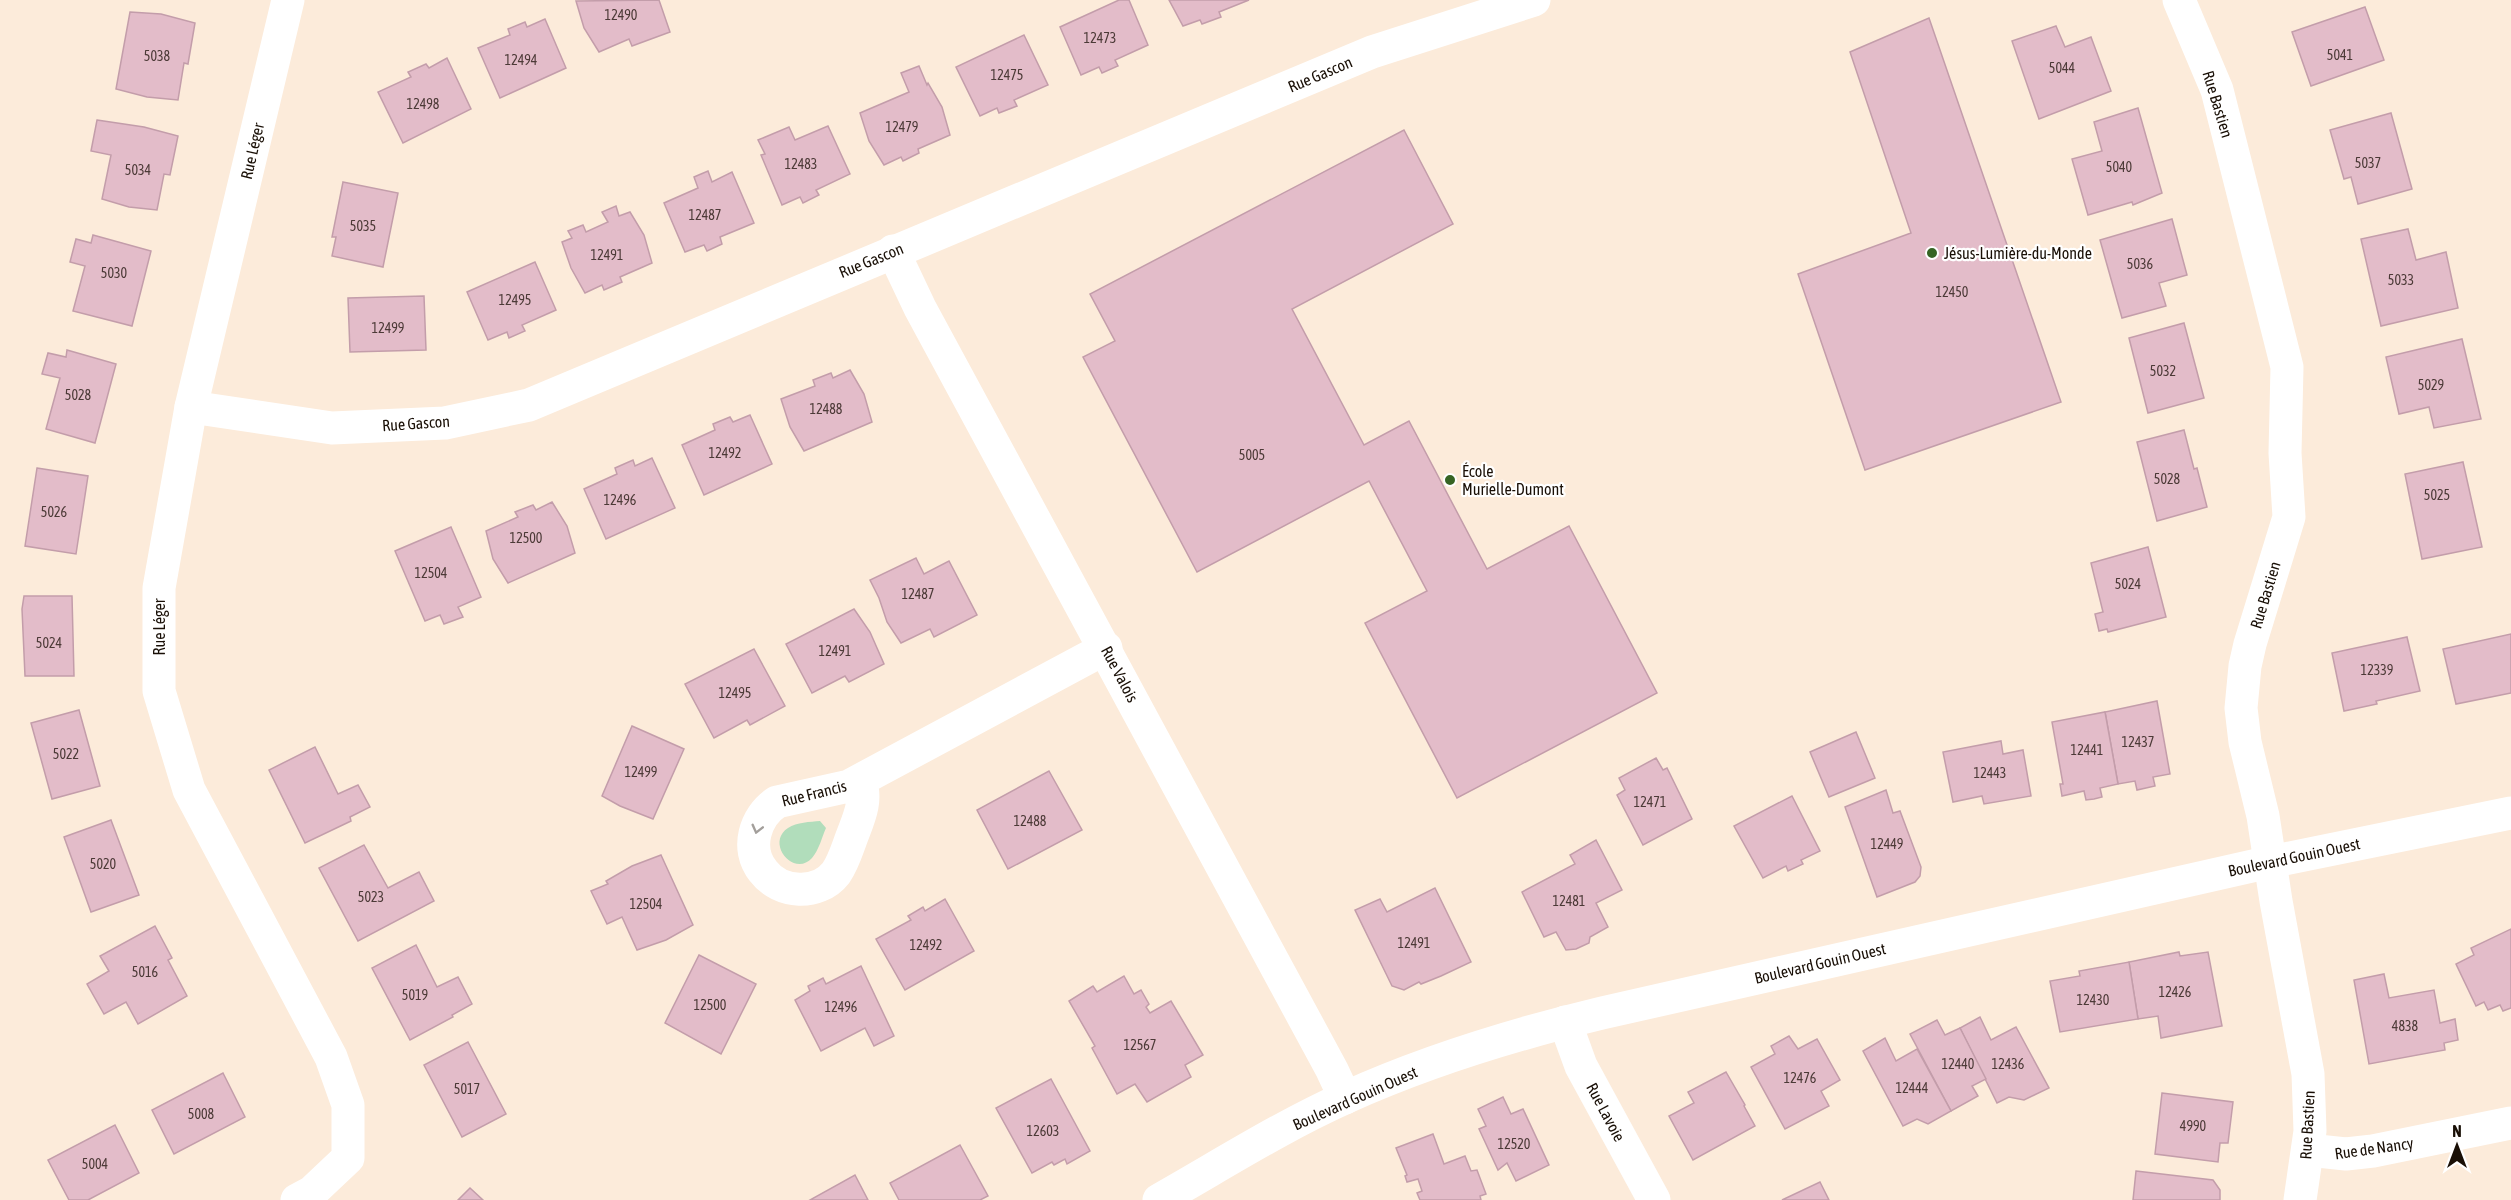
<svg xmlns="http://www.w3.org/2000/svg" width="2511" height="1200" font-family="'Asap Condensed',sans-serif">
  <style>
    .green { fill: #b1ddbb }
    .building { fill: #e3bcc9; stroke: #c39daa; stroke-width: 1.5 }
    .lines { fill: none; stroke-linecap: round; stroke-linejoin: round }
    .street { stroke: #fff; stroke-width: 33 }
    .secondary { stroke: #fff; stroke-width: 33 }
    .oneway { stroke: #a39f9b }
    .poi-dot { fill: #366424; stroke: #fff; stroke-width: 2 }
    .labels { text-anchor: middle; stroke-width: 4.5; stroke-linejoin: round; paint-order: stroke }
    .number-label { font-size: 14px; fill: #4c3a37 }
    .street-label { font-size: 16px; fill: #190f06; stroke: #fff }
    .poi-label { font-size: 16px; fill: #190f06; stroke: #fff; text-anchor: start }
  </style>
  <rect width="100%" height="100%" fill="#fcebda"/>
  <path class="green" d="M820,821L826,828C822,837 819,850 812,858C794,878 765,843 788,828C797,822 810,822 820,821Z"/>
  <g class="building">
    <path d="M659,0L670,32L632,46L629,39L599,52L584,28L576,1Z"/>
    <path d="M1119,0H1129L1148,45L1115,60L1118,66L1102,73L1099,67L1081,75L1060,27Z"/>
    <path d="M1169,0H1249L1219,12L1221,17L1202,24L1200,20L1183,26Z"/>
    <path d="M2365,7L2384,60L2311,86L2292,32Z"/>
    <path d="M130,12L161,14L195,23L188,64L184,63L178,100L147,97L116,89Z"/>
    <path d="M1929,18L2061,402L1865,470L1798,274L1911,233L1850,52Z"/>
    <path d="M545,19L566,68L500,98L478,48L510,35L508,29L525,22L527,27Z"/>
    <path d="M2056,26L2065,47L2091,37L2111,91L2039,119L2012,41Z"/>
    <path d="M1024,35L1048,85L1014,100L1017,106L999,113L997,108L980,116L956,67Z"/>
    <path d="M447,58L471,109L403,143L378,92L411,77L408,72L426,64L429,68Z"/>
    <path d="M919,66L927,85L928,83L942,107L950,135L918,149L919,153L903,161L901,157L884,165L869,141L860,113L909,92L901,73Z"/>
    <path d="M2138,108L2162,193L2133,205L2132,202L2088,215L2072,159L2102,151L2094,122Z"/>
    <path d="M2391,113L2412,189L2358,204L2351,177L2344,179L2330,130Z"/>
    <path d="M97,120L144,127L178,136L170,175L164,174L157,210L129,207L102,199L111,155L91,151Z"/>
    <path d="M828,126L850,174L816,190L819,195L803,203L800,197L782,205L761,155L765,154L758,140L789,127L795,140Z"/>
    <path d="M1404,130L1453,224L1292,309L1364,445L1409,421L1487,569L1569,526L1657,693L1457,798L1365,623L1427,591L1369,481L1197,572L1083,357L1115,341L1090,294Z"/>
    <path d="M708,171L712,182L732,172L754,223L720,237L722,244L707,251L704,245L685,252L664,203L698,188L694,177Z"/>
    <path d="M343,182L398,193L383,267L332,256L336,237H332Z"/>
    <path d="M616,206L619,216L630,212L644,235L652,263L620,277L622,282L604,290L602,285L585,293L571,268L562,242L572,238L568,231L583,225L586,232L608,222L602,212Z"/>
    <path d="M2172,219L2187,275L2159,283L2166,306L2122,318L2100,240Z"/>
    <path d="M2408,229L2416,260L2446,252L2458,308L2381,326L2361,239Z"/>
    <path d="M93,235L151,251L132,326L73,311L85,266L70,262L76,239L91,243Z"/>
    <path d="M535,262L556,310L522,325L525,331L509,338L507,332L488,340L467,292Z"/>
    <path d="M424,296L426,350L350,352L348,298Z"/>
    <path d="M2184,323L2204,398L2148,413L2129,338Z"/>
    <path d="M2462,339L2481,419L2434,428L2429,407L2399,414L2386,357Z"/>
    <path d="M67,350L116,364L95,443L46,429L60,378L42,374L48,353L66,357Z"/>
    <path d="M850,370L864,394L872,422L804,451L790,427L781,399L815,386L813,380L831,373L833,378Z"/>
    <path d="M750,415L772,464L704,495L682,445L715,430L713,424L730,417L733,422Z"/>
    <path d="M2184,430L2194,469L2197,468L2207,507L2157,521L2137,442Z"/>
    <path d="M652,458L675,508L606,539L584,489L617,474L615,468L633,460L635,466Z"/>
    <path d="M2463,462L2482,547L2422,559L2405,474Z"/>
    <path d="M37,468L88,476L76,554L25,546Z"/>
    <path d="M552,502L567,526L575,553L508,583L493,559L486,531L518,517L515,512L533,505L536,510Z"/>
    <path d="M451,527L481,597L458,607L463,617L444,624L440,615L425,621L395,551Z"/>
    <path d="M2148,547L2166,617L2108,632L2107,629L2099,631L2095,614L2103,612L2091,563Z"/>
    <path d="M916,558L924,574L949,561L977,615L934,637L930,629L901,643L887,622L879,598L870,580Z"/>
    <path d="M24,596H72L74,676H25L22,609Z"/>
    <path d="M854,609L870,632L884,664L849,682L845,676L812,693L786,644Z"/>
    <path d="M2511,634V693L2456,704L2443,649Z"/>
    <path d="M2407,637L2420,691L2376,701L2377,704L2344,711L2332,653Z"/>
    <path d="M754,649L785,706L750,725L747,720L714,738L685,684Z"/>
    <path d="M2157,701L2170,774L2153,777L2155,786L2137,790L2135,781L2118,784L2105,712Z"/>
    <path d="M79,710L100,786L52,799L31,723Z"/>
    <path d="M2105,712L2118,784L2100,788L2102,797L2094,799L2086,800L2084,791L2062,796L2060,784H2063L2052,722Z"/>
    <path d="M632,726L684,749L653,819L620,806L602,796Z"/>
    <path d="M1856,732L1875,778L1829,797L1810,752Z"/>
    <path d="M2001,741L2003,754L2023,750L2031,796L1984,804L1982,796L1953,802L1943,752Z"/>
    <path d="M315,747L338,794L358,785L370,807L350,817L351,821L305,843L269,770Z"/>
    <path d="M1656,758L1663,770L1667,768L1692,819L1643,845L1617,795L1625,790L1619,778Z"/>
    <path d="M1049,771L1082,830L1008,869L977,810Z"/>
    <path d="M1886,790L1893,813L1900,811L1921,867L1920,876L1915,882L1877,897L1845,807Z"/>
    <path d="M1792,796L1820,851L1801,860L1803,864L1788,871L1786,866L1763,878L1734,826Z"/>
    <path d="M111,820L139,895L91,912L64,837Z"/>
    <path d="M1596,840L1622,890L1596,903L1608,927L1590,937L1589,943L1576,949L1566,950L1556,932L1544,937L1522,892L1575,864L1570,855Z"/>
    <path d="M364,845L388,888L419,872L434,901L358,941L319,868Z"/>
    <path d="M661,855L693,925L666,940L637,950L622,917L607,924L591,891L608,884L606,881L632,866Z"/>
    <path d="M1435,888L1471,962L1441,976L1421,984L1419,982L1404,990L1392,986L1355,910L1380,899L1387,912Z"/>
    <path d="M945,899L974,951L905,990L876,939L911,920L908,916L923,907L925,911Z"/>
    <path d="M155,926L172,958L168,960L187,996L138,1024L126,1002L104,1014L87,984L109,971L100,956Z"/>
    <path d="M2511,929V1008L2503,1011L2500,1005L2488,1010L2484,1002L2476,1006L2456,964L2474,955L2471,948Z"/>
    <path d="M416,945L437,987L458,977L472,1004L452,1015L453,1017L410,1040L372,968Z"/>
    <path d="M2179,952L2180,956L2208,952L2222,1026L2161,1038L2158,1016L2138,1019L2129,962Z"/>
    <path d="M699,955L756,984L721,1054L665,1023Z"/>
    <path d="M2129,962L2138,1019L2060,1032L2050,981L2080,976L2079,971Z"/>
    <path d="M861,966L894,1036L874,1046L865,1028L821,1051L795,1000L810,991L808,986L823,978L826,984Z"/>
    <path d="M2384,974L2389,998L2434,990L2440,1023L2455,1019L2458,1040L2444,1043L2445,1050L2369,1064L2354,980Z"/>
    <path d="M1124,976L1134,994L1141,990L1149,1004L1146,1007L1150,1013L1171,1001L1203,1055L1185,1065L1191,1077L1147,1102L1135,1084L1117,1094L1092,1048L1095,1046L1069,1001L1093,986L1097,992Z"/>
    <path d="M1980,1017L1991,1040L2016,1027L2049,1088L2024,1100L2009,1097L1997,1103L1960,1028Z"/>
    <path d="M1937,1020L1945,1035L1960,1028L1986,1079L1972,1086L1978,1096L1951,1111L1910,1034Z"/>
    <path d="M1789,1036L1798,1049L1817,1039L1840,1080L1821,1091L1829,1106L1785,1129L1751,1067L1775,1054L1771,1046Z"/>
    <path d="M1885,1038L1896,1061L1917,1049L1951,1111L1928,1124L1917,1119L1903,1126L1863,1051Z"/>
    <path d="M468,1042L506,1114L462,1137L424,1065Z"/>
    <path d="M1726,1072L1745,1105L1744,1106L1755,1126L1693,1160L1669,1116L1694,1103L1688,1092Z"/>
    <path d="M223,1073L245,1117L174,1154L152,1110Z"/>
    <path d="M1051,1079L1090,1151L1067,1164L1065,1159L1054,1165L1052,1162L1032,1173L996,1108Z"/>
    <path d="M2162,1093L2233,1102L2228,1143H2220L2218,1162L2155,1154Z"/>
    <path d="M1503,1097L1511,1114L1523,1109L1549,1165L1516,1181L1507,1163L1498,1170L1479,1129L1486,1126L1478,1109Z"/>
    <path d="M115,1125L139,1173L88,1200H69L48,1160Z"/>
    <path d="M1433,1134L1444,1164L1465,1156L1471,1171L1477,1170L1486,1194L1480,1196L1481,1200H1420L1417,1193L1422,1191L1418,1179L1407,1182L1405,1176L1407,1175L1396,1148Z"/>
    <path d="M960,1145L988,1196L980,1200H899L890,1183Z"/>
    <path d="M2136,1171L2213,1180L2220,1190V1200H2133Z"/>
    <path d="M855,1175L868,1200H810Z"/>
    <path d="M1820,1182L1829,1200H1782Z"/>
    <path d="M470,1188L483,1200H458Z"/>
  </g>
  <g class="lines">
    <g class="street">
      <path d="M288,0L191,407L159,588V691L189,790L331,1057L348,1105V1158L312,1192L297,1200"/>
      <path d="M2179,0L2217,90L2287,367L2285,453L2289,517L2250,644L2245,666L2241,708L2245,742L2263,816L2276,901L2308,1074L2310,1131L2300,1200"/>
      <path d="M893,251L920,308L1332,1070L1345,1098"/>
      <path d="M191,407L332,428L445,423L529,405L1372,52L1534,0"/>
      <path d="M860,781C868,801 858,820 851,839C847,850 843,863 836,873C818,896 780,894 763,871C745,849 755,816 777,802L849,786L1106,648"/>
      <path d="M1565,1022L1581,1066L1654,1200"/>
      <path d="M2308,1150L2346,1154L2373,1151L2511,1123"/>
    </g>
    <path class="secondary" d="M1159,1200C1221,1165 1282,1126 1347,1097C1429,1060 1515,1034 1602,1013L2270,862L2511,813"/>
  </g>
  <defs><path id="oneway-chevron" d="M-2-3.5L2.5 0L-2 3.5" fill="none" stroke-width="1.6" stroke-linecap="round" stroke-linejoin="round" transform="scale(1.5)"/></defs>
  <use class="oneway" href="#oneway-chevron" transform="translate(757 829) rotate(104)"/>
  <g class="poi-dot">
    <circle cx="1932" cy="253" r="6"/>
    <circle cx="1450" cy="480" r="6"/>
  </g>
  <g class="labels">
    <g class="number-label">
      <text x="621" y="20">12490</text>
      <text x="1100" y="43">12473</text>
      <text x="2340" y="60">5041</text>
      <text x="157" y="61">5038</text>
      <text x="521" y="65">12494</text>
      <text x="2062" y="73">5044</text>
      <text x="1007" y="80">12475</text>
      <text x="423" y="109">12498</text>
      <text x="902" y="132">12479</text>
      <text x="2368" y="168">5037</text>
      <text x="801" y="169">12483</text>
      <text x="2119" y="172">5040</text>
      <text x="138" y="175">5034</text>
      <text x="705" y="220">12487</text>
      <text x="363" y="231">5035</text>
      <text x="607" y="260">12491</text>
      <text x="2140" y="269">5036</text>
      <text x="114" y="278">5030</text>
      <text x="2401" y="285">5033</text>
      <text x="1952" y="297">12450</text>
      <text x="515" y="305">12495</text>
      <text x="388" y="333">12499</text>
      <text x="2163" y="376">5032</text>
      <text x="2431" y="390">5029</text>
      <text x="78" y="400">5028</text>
      <text x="826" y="414">12488</text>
      <text x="725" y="458">12492</text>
      <text x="1252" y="460">5005</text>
      <text x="2167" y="484">5028</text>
      <text x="2437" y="500">5025</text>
      <text x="620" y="505">12496</text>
      <text x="54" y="517">5026</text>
      <text x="526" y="543">12500</text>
      <text x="431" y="578">12504</text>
      <text x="2128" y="589">5024</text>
      <text x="918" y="599">12487</text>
      <text x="49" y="648">5024</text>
      <text x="835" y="656">12491</text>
      <text x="2377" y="675">12339</text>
      <text x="735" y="698">12495</text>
      <text x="2138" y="747">12437</text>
      <text x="2087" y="755">12441</text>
      <text x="66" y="759">5022</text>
      <text x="641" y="777">12499</text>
      <text x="1990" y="778">12443</text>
      <text x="1650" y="807">12471</text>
      <text x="1030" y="826">12488</text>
      <text x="1887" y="849">12449</text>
      <text x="103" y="869">5020</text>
      <text x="371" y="902">5023</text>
      <text x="1569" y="906">12481</text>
      <text x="646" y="909">12504</text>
      <text x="1414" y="948">12491</text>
      <text x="926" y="950">12492</text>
      <text x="145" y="977">5016</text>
      <text x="2175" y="997">12426</text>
      <text x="415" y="1000">5019</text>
      <text x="2093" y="1005">12430</text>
      <text x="710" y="1010">12500</text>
      <text x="841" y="1012">12496</text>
      <text x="2405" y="1031">4838</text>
      <text x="1140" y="1050">12567</text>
      <text x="1958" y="1069">12440</text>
      <text x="2008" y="1069">12436</text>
      <text x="1800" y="1083">12476</text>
      <text x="1912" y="1093">12444</text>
      <text x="467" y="1094">5017</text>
      <text x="201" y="1119">5008</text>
      <text x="2193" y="1131">4990</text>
      <text x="1043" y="1136">12603</text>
      <text x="1514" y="1149">12520</text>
      <text x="95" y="1169">5004</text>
    </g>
    <g class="street-label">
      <text transform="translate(1320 74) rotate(-23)" y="6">Rue Gascon</text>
      <text transform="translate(2218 104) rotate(73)" y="6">Rue Bastien</text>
      <text transform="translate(252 151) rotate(-77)" y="6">Rue Léger</text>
      <text transform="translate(871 260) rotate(-22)" y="6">Rue Gascon</text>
      <text transform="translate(416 423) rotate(-4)" y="6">Rue Gascon</text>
      <text transform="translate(2265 595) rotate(-73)" y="6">Rue Bastien</text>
      <text transform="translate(159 627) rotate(-90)" y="6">Rue Léger</text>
      <text transform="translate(1120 674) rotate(62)" y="6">Rue Valois</text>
      <text transform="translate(814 793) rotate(-14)" y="6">Rue Francis</text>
      <text transform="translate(2294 857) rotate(-12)" y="6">Boulevard Gouin Ouest</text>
      <text transform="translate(1820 963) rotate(-13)" y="6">Boulevard Gouin Ouest</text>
      <text transform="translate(1355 1098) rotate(-24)" y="6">Boulevard Gouin Ouest</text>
      <text transform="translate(1606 1112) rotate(62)" y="6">Rue Lavoie</text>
      <text transform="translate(2307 1125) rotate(-87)" y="6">Rue Bastien</text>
      <text transform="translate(2374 1148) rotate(-8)" y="6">Rue de Nancy</text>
    </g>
    <g class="poi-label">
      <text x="1944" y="259">Jésus-Lumière-du-Monde</text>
      <text x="1462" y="477">École<tspan x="1462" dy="18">Murielle-Dumont</tspan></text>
    </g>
  </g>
  <g transform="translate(2457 1146)" stroke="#ffffff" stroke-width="4.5" paint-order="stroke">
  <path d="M0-4.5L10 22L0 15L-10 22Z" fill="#190f06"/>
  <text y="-9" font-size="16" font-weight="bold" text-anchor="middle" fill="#190f06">N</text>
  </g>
</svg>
